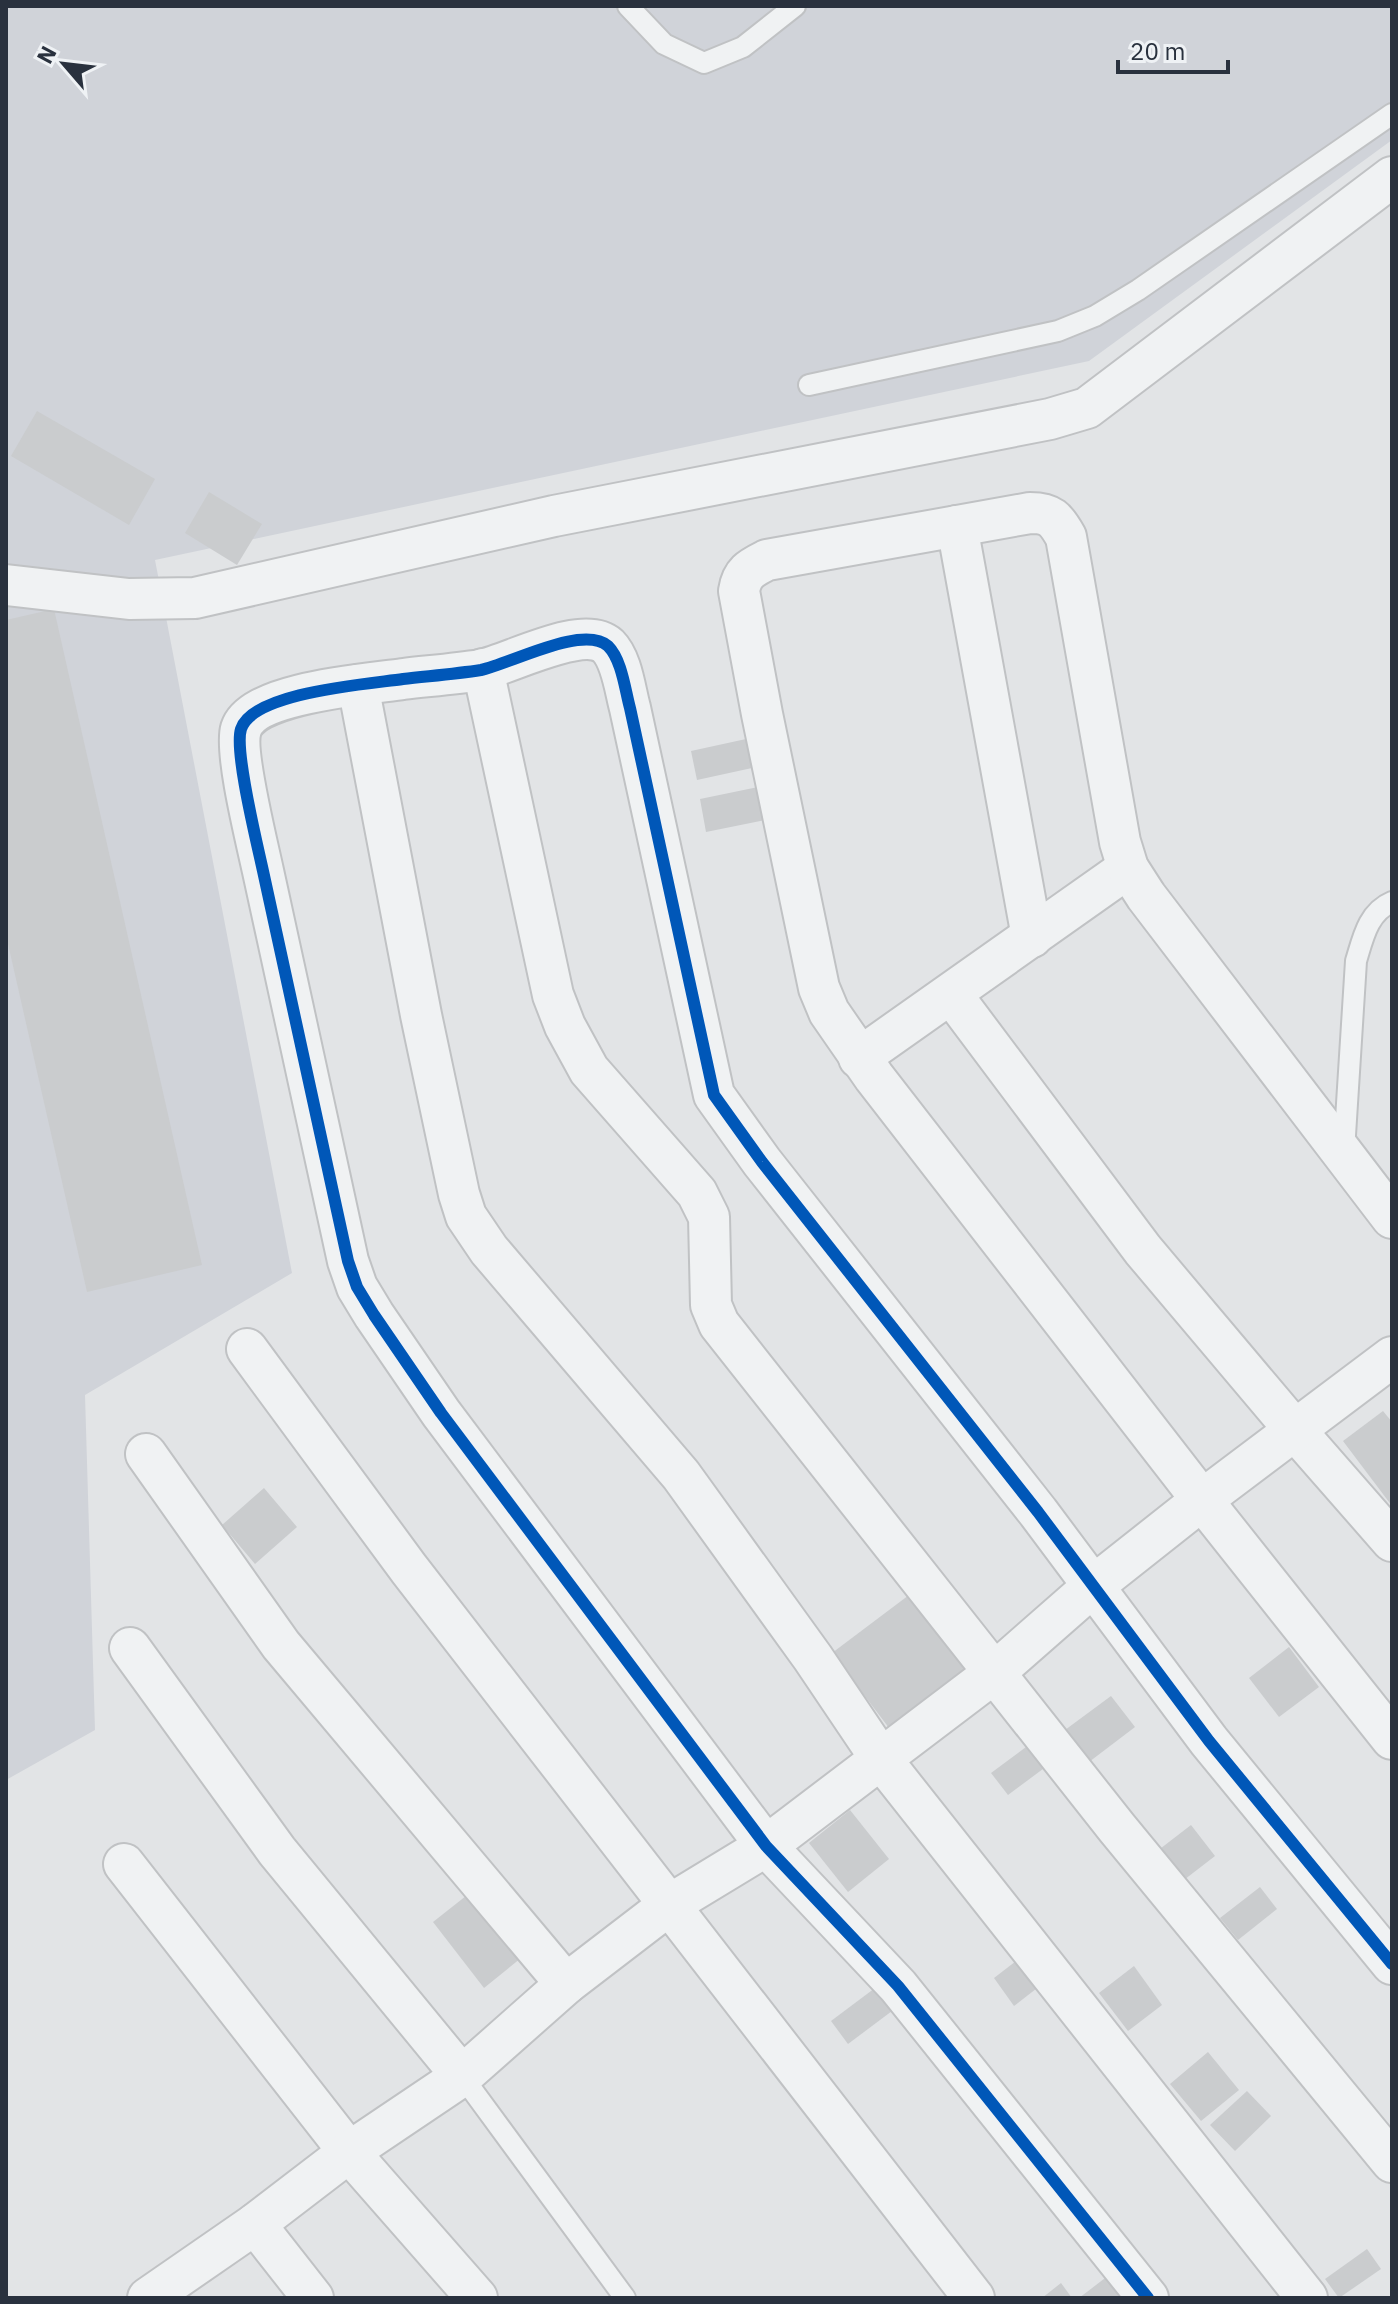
<svg xmlns="http://www.w3.org/2000/svg" width="1398" height="2304" font-family="'IBM Plex Sans',sans-serif">
  <style>
    .built { fill: #d0d3d9 }
    .building { fill: #caccce }
    .lines { fill: none; stroke-linecap: round; stroke-linejoin: round }
    .lane-casing { stroke: #c0c2c4; stroke-width: 24 }
    .street-casing { stroke: #c0c2c4; stroke-width: 44 }
    .lane { stroke: #f0f2f3; stroke-width: 20 }
    .street { stroke: #f0f2f3; stroke-width: 40 }
    .cycleway-casing { stroke: #eff2f5; stroke-width: 17 }
    .cycleway { stroke: #0057b8; stroke-width: 12 }
  </style>
  <rect width="100%" height="100%" fill="#e2e4e6"/>
  <path class="built" d="M6,6H1392V140L1089,361L155,560L292,1273L85,1395L95,1730L6,1780Z"/>
  <g class="building">
    <path d="M37,411L155,479L129,525L11,456Z"/>
    <path d="M209,492L262,524L237,565L185,533Z"/>
    <path d="M54,609L202,1265L87,1292L6,935V620Z"/>
    <path d="M746,739L752,768L697,780L691,751Z"/>
    <path d="M763,786L770,819L706,832L700,799Z"/>
    <path d="M1383,1411L1392,1422V1506L1343,1441Z"/>
    <path d="M264,1488L297,1527L255,1564L222,1525Z"/>
    <path d="M921,1586L987,1675L899,1741L832,1653Z"/>
    <path d="M1289,1647L1319,1687L1279,1717L1249,1678Z"/>
    <path d="M1111,1696L1135,1727L1089,1762L1065,1730Z"/>
    <path d="M1038,1738L1055,1760L1008,1795L991,1773Z"/>
    <path d="M850,1810L889,1859L848,1892L809,1843Z"/>
    <path d="M1191,1825L1215,1856L1180,1883L1156,1852Z"/>
    <path d="M1260,1887L1277,1909L1238,1940L1220,1918Z"/>
    <path d="M471,1892L521,1958L484,1988L433,1922Z"/>
    <path d="M1029,1951L1050,1978L1014,2006L994,1978Z"/>
    <path d="M1134,1966L1162,2005L1128,2031L1099,1993Z"/>
    <path d="M875,1988L892,2011L848,2044L831,2021Z"/>
    <path d="M1208,2052L1239,2090L1201,2121L1170,2084Z"/>
    <path d="M1247,2091L1271,2116L1235,2151L1210,2125Z"/>
    <path d="M1367,2249L1381,2269L1339,2298L1325,2279Z"/>
    <path d="M1117,2269L1139,2298H1079Z"/>
    <path d="M1061,2283L1072,2298H1042Z"/>
  </g>
  <g class="lines">
    <g class="lane-casing">
      <g id="lane">
        <path d="M628,6L664,44L704,63L743,47L795,6"/>
        <path d="M809,385L1058,331L1095,316L1138,290L1392,114"/>
        <path d="M1344,1151L1356,961C1363,938 1368,912 1392,902"/>
        <path d="M462,2076L625,2298"/>
      </g>
    </g>
    <g class="street-casing">
      <g id="street">
        <path d="M957,526L1032,937"/>
        <path d="M6,585L129,599L195,598L554,516L1050,419L1087,408L1392,177"/>
        <path d="M483,669L553,995L565,1026L589,1070L697,1193L709,1217L711,1305L719,1324L1117,1828L1392,2162"/>
        <path d="M358,685L421,1015L459,1194L466,1216L489,1250L681,1475L813,1658L881,1759L1307,2298"/>
        <path d="M952,995L1143,1250L1294,1429L1392,1541"/>
        <path d="M859,1058L1128,868"/>
        <path d="M1392,1218L1146,896L1128,868L1120,842L1066,537C1056,519 1051,513 1030,513L767,560C751,568 742,572 739,591L762,714L819,988L829,1012L874,1077L1202,1500L1392,1739"/>
        <path d="M247,1349L409,1569L974,2298"/>
        <path d="M146,1454L281,1645L566,1984"/>
        <path d="M130,1648L277,1851L462,2076"/>
        <path d="M124,1864L349,2152L477,2298"/>
        <path d="M255,2224L313,2298"/>
        <path d="M148,2298L255,2224L349,2152L462,2076L566,1984L669,1905L766,1846L994,1673L1092,1587L1202,1500L1392,1357"/>
        <path d="M1148,2298L898,1986L766,1846L441,1413L374,1315L357,1287L348,1261C320,1131 292,1001 263,871C257,843 234,751 241,729C253,692 369,684 403,679C429,676 455,674 481,670C510,664 583,624 608,646C622,660 625,690 630,708L714,1095L762,1162L1038,1512L1209,1741L1392,1964"/>
      </g>
    </g>
    <use href="#lane" class="lane"/>
    <use href="#street" class="street"/>
    <g class="cycleway-casing">
      <path id="cycleway" d="M1148,2298L898,1986L766,1846L441,1413L374,1315L357,1287L348,1261C320,1131 292,1001 263,871C257,843 234,751 241,729C253,692 369,684 403,679C429,676 455,674 481,670C510,664 583,624 608,646C622,660 625,690 630,708L714,1095L762,1162L1038,1512L1209,1741L1392,1964"/>
    </g>
    <use href="#cycleway" class="cycleway"/>
  </g>
  <rect width="1398" height="2304" fill="none" stroke="#29313e" stroke-width="16"/>
  <g transform="translate(64 64) rotate(298)" stroke="#eff2f5" stroke-width="6" paint-order="stroke">
  <path d="M0-6L14 30L0 20L-14 30Z" fill="#29313e"/>
  <text y="-12" font-size="22" font-weight="bold" text-anchor="middle" fill="#29313e">N</text>
  </g>
  <path d="M1118 60v12h110v-12" fill="none" stroke="#29313e" stroke-width="4"/>
  <text x="1130" y="60" font-size="24" fill="#29313e" stroke="#eff2f5" stroke-width="6" paint-order="stroke">20 m</text>
</svg>
